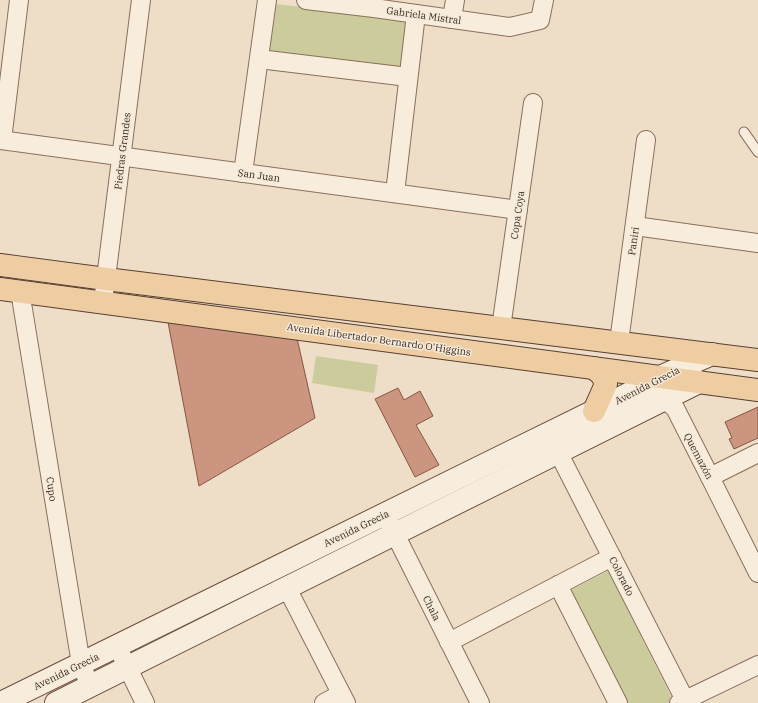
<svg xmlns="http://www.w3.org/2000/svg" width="758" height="703" font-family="'IBM Plex Serif',serif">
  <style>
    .green { fill: #cccb9c }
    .building { fill: #cb957f; stroke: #885644 }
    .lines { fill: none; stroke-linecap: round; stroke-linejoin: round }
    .lane-casing { stroke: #8a6f5d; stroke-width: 11 }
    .street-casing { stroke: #8a6f5d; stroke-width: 20 }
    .secondary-casing { stroke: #6c5040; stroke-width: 24 }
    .primary-casing { stroke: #583e31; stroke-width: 24 }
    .lane { stroke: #f8ecdc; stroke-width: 9 }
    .street { stroke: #f8ecdc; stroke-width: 18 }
    .secondary { stroke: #f8ecdc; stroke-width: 22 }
    .primary { stroke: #efcda2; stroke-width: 22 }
    .labels { text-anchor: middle; stroke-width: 3; stroke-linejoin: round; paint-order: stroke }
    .street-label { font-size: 10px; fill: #3a2a21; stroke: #f5e9d8 }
  </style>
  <rect width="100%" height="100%" fill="#eedec8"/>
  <g class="green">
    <path d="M275,4L406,18L400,73L269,58Z"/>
    <path d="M316,356L378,365L374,393L312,383Z"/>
    <path d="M608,571L674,702L671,703H622L567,592Z"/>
  </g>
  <g class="building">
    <path d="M167,317L297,338L315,418L199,486Z"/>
    <path d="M398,388L404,400L420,391L433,416L416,425L439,465L415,477L375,399Z"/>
    <path d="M758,407V438L734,449L729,439L732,438L725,422Z"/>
  </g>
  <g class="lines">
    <g class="lane-casing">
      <path id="lane" d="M744,132L758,152"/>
    </g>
    <g class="street-casing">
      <g id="street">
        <path d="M306,0L374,8L510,27L540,20L544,0"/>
        <path d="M452,19L455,0"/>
        <path d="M259,59L408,77"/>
        <path d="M0,140L518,210"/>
        <path d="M2,140L19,0"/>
        <path d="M243,173L267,0"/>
        <path d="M395,193L416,14"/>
        <path d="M635,226L758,243"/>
        <path d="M20,291L81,664L90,686"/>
        <path d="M103,302L141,0"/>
        <path d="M501,328L533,103"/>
        <path d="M619,342L646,140"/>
        <path d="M653,393L664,399L675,408L710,477L758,573"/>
        <path d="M558,452L685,700"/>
        <path d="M710,477L758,453"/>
        <path d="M389,522L480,703"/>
        <path d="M558,585L618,703"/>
        <path d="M287,588L346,703"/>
        <path d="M449,642L612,557"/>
        <path d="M117,646L145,703"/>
        <path d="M324,703L341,694"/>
        <path d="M679,703L758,665"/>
      </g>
    </g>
    <g class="secondary-casing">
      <g id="secondary">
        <path d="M1,703L594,411L642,387L660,377L712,354"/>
        <path d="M56,703L699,382"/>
      </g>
    </g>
    <g class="primary-casing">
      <g id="primary">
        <path d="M0,265L106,279L758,360"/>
        <path d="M0,289L758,390"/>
        <path d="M594,368L602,375L606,384L594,411"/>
      </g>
    </g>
    <use href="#lane" class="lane"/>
    <use href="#street" class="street"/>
    <use href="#secondary" class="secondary"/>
    <use href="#primary" class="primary"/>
  </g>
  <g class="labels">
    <g class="street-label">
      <text transform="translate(424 15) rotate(8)" y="4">Gabriela Mistral</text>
      <text transform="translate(122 151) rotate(-83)" y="4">Piedras Grandes</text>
      <text transform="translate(259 175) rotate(8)" y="4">San Juan</text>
      <text transform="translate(517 215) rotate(-82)" y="4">Copa Coya</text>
      <text transform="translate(633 241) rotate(-82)" y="4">Paniri</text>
      <text transform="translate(379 339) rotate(8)" y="4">Avenida Libertador Bernardo O'Higgins</text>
      <text transform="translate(647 385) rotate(-27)" y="4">Avenida Grecia</text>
      <text transform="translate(699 456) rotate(62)" y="4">Quemazón</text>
      <text transform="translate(52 489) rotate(81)" y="4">Cupo</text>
      <text transform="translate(356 528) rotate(-26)" y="4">Avenida Grecia</text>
      <text transform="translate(622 576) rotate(63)" y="4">Colorado</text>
      <text transform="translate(432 608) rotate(63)" y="4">Chala</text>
      <text transform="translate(66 671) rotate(-26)" y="4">Avenida Grecia</text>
    </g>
  </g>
</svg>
